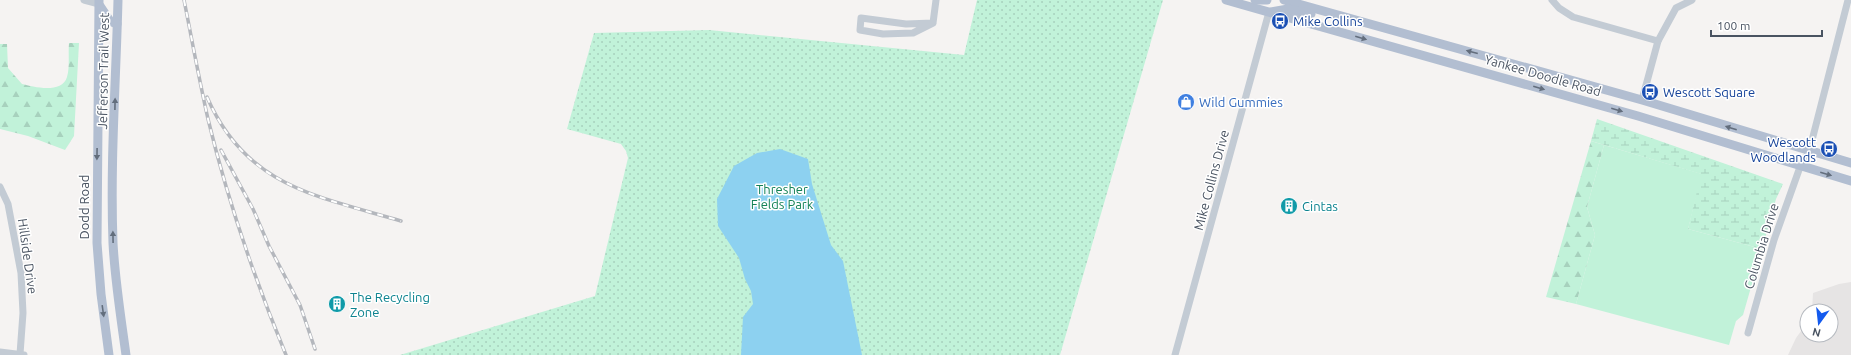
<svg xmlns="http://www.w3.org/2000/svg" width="1851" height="355" font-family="Ubuntu,sans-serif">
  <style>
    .education { fill: #e6e4e4 }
    .grass { fill: #c1f2d9 }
    .forest { fill: url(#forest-firs) }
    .wetland { fill: url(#wetland-marsh) }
    .park { fill: url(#park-dots) }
    .water { fill: #8dd1f0 }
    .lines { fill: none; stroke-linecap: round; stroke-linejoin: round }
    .minor { stroke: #c3cbd4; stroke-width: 7 }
    .major { stroke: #b2bed1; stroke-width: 9 }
    .rail-casing { stroke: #b4b7bd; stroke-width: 3.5 }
    .rail { stroke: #fff; stroke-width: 2; stroke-dasharray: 6; stroke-linecap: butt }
    .oneway { fill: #636e7d }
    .labels { text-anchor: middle; stroke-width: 3; stroke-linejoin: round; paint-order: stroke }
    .transit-label { font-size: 13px; fill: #164399; stroke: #fff; text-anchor: start }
    .street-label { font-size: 13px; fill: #495361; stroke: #fff }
    .shop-label { font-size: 13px; fill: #366cbe; stroke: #fff; text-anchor: start }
    .park-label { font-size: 13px; fill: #148257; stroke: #fff }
    .culture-label { font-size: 13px; fill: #0d838f; stroke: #fff; text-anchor: start }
  </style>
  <defs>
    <pattern id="forest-firs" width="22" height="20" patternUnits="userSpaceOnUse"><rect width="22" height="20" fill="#c1f2d9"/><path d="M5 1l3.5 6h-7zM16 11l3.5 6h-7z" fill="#a7d1bd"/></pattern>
    <pattern id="wetland-marsh" width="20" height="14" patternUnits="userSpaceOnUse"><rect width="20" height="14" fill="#c1f2d9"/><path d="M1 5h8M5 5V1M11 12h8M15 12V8" fill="none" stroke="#a7d1bd"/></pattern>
    <pattern id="park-dots" width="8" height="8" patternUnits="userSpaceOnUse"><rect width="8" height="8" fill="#c1f2d9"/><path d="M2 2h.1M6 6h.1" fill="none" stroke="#a7d1bd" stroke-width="1.8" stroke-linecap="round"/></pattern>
  </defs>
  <rect width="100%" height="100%" fill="#f5f3f2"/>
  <path class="education" d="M1851,282V355H1788L1796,338L1807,323V335H1831V311H1812L1813,293L1839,284Z"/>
  <path class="grass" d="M1604,145L1702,174L1688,229L1762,249L1743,315L1736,321L1729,345L1576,304L1595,235L1587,207Z"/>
  <g class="forest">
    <path d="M69,43H79L74,136L65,150L28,136L0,129V44H7L8,68L22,84C34,87 62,94 67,77C70,67 68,53 69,43Z"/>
    <path d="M1591,141L1604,145L1587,207L1595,235L1576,304L1546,297Z"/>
  </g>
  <path class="wetland" d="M1597,119L1783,184L1776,199L1762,249L1688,229L1701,174L1591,141Z"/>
  <path class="park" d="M977,0H1163L1060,355H400L595,296L628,158L626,151L621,144L567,129L594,33L709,30L964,55Z"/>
  <path class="water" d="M780,149L808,159L812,184L831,245L843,261L862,355H741L743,317L753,304L751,291L745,279L739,258L718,226L717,199L734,166L757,153Z"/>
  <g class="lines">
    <g class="minor">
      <path d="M84,0L99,4"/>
      <path d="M1552,0L1559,8L1573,17L1658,41"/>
      <path d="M933,23L913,33L883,34L860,30L861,18L906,24L933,23L936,0"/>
      <path d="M1642,100L1658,41L1676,8L1692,0"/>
      <path d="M0,187L8,204L21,273L23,313L20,354"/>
      <path d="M1748,333L1774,240L1800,167L1809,152L1848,0"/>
      <path d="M0,352L24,355"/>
      <path d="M1175,355L1269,12"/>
    </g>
    <g class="major">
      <path d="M99,0L97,243L101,294L109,355"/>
      <path d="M118,0C116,81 110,162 113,243C115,281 121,318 126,355"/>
      <path d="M1226,0L1638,116L1851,181"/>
      <path d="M1255,0H1267"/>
      <path d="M1284,0L1642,100L1851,163"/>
      <path d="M100,6L110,21L117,24"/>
      <path d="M1271,12L1288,9L1311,14"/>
    </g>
    <g class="rail-casing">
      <g id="rail">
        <path d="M184,0C192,40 199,79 208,119C227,198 255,280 286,355"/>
        <path d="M207,97C246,187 317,196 401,221"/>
        <path d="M221,150L253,209L269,246L300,305L315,349"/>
      </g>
    </g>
    <use href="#rail" class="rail"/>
  </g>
  <defs><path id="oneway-solid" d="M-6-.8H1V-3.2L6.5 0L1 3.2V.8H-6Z"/></defs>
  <g class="oneway">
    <use href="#oneway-solid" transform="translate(1361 38) rotate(16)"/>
    <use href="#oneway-solid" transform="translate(1472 52) rotate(-165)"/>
    <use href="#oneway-solid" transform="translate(1539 88) rotate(16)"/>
    <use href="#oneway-solid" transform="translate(115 104) rotate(-89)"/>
    <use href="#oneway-solid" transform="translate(1617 110) rotate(16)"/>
    <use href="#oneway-solid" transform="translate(1731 128) rotate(-163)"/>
    <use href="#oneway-solid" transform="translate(97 154) rotate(91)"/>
    <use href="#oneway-solid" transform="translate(1826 174) rotate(16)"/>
    <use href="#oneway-solid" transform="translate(113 237) rotate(-91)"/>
    <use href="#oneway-solid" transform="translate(103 311) rotate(82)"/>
  </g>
  <defs>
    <g id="bus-disc" transform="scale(0.9)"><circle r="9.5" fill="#1a4fb4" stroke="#fff"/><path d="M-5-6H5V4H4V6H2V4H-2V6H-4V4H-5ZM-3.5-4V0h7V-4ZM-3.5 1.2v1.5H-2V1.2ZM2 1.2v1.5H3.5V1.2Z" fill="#fff"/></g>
    <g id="shop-disc" transform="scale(0.9)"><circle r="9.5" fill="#3f7fe0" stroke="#fff"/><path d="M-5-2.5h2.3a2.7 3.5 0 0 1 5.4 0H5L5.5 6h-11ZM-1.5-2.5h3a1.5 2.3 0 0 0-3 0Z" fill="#fff"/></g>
    <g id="building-disc" transform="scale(0.9)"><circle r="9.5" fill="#0f9aa8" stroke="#fff"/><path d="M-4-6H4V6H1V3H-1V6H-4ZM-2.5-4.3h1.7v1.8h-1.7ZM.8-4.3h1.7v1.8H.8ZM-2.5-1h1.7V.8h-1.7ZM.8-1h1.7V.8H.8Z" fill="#fff"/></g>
  </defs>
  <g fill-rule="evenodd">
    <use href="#bus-disc" x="1280" y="21"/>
    <use href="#bus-disc" x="1650" y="92"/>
    <use href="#shop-disc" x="1186" y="102"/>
    <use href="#bus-disc" x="1829" y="149"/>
    <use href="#building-disc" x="1289" y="206"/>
    <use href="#building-disc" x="337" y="304"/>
  </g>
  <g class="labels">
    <g class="transit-label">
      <text x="1293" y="26">Mike Collins</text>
      <text x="1663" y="97">Wescott Square</text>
      <text x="1816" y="147" text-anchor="end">Wescott<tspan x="1816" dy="15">Woodlands</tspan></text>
    </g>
    <g class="street-label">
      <text transform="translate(103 71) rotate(-89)" y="5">Jefferson Trail West</text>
      <text transform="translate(1543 75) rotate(16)" y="5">Yankee Doodle Road</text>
      <text transform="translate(1211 180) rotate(-75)" y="5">Mike Collins Drive</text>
      <text transform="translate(84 207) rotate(-90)" y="5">Dodd Road</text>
      <text transform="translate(1761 246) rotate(-73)" y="5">Columbia Drive</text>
      <text transform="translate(28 256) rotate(82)" y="5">Hillside Drive</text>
    </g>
    <g class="shop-label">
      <text x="1199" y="107">Wild Gummies</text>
    </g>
    <g class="park-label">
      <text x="782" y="194">Thresher<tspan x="782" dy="15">Fields Park</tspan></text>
    </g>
    <g class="culture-label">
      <text x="1302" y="211">Cintas</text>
      <text x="350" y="302">The Recycling<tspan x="350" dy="15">Zone</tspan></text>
    </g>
  </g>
  <g transform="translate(1819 323) rotate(195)"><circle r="19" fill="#ffffff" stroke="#b6bac0"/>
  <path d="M0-3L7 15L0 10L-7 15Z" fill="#135aee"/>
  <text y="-6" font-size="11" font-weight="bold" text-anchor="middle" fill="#495361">N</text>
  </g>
  <path d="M1711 30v6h111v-6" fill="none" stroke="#495361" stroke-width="2"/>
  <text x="1717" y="30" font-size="12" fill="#495361" stroke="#ffffff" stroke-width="3" paint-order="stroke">100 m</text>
</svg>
